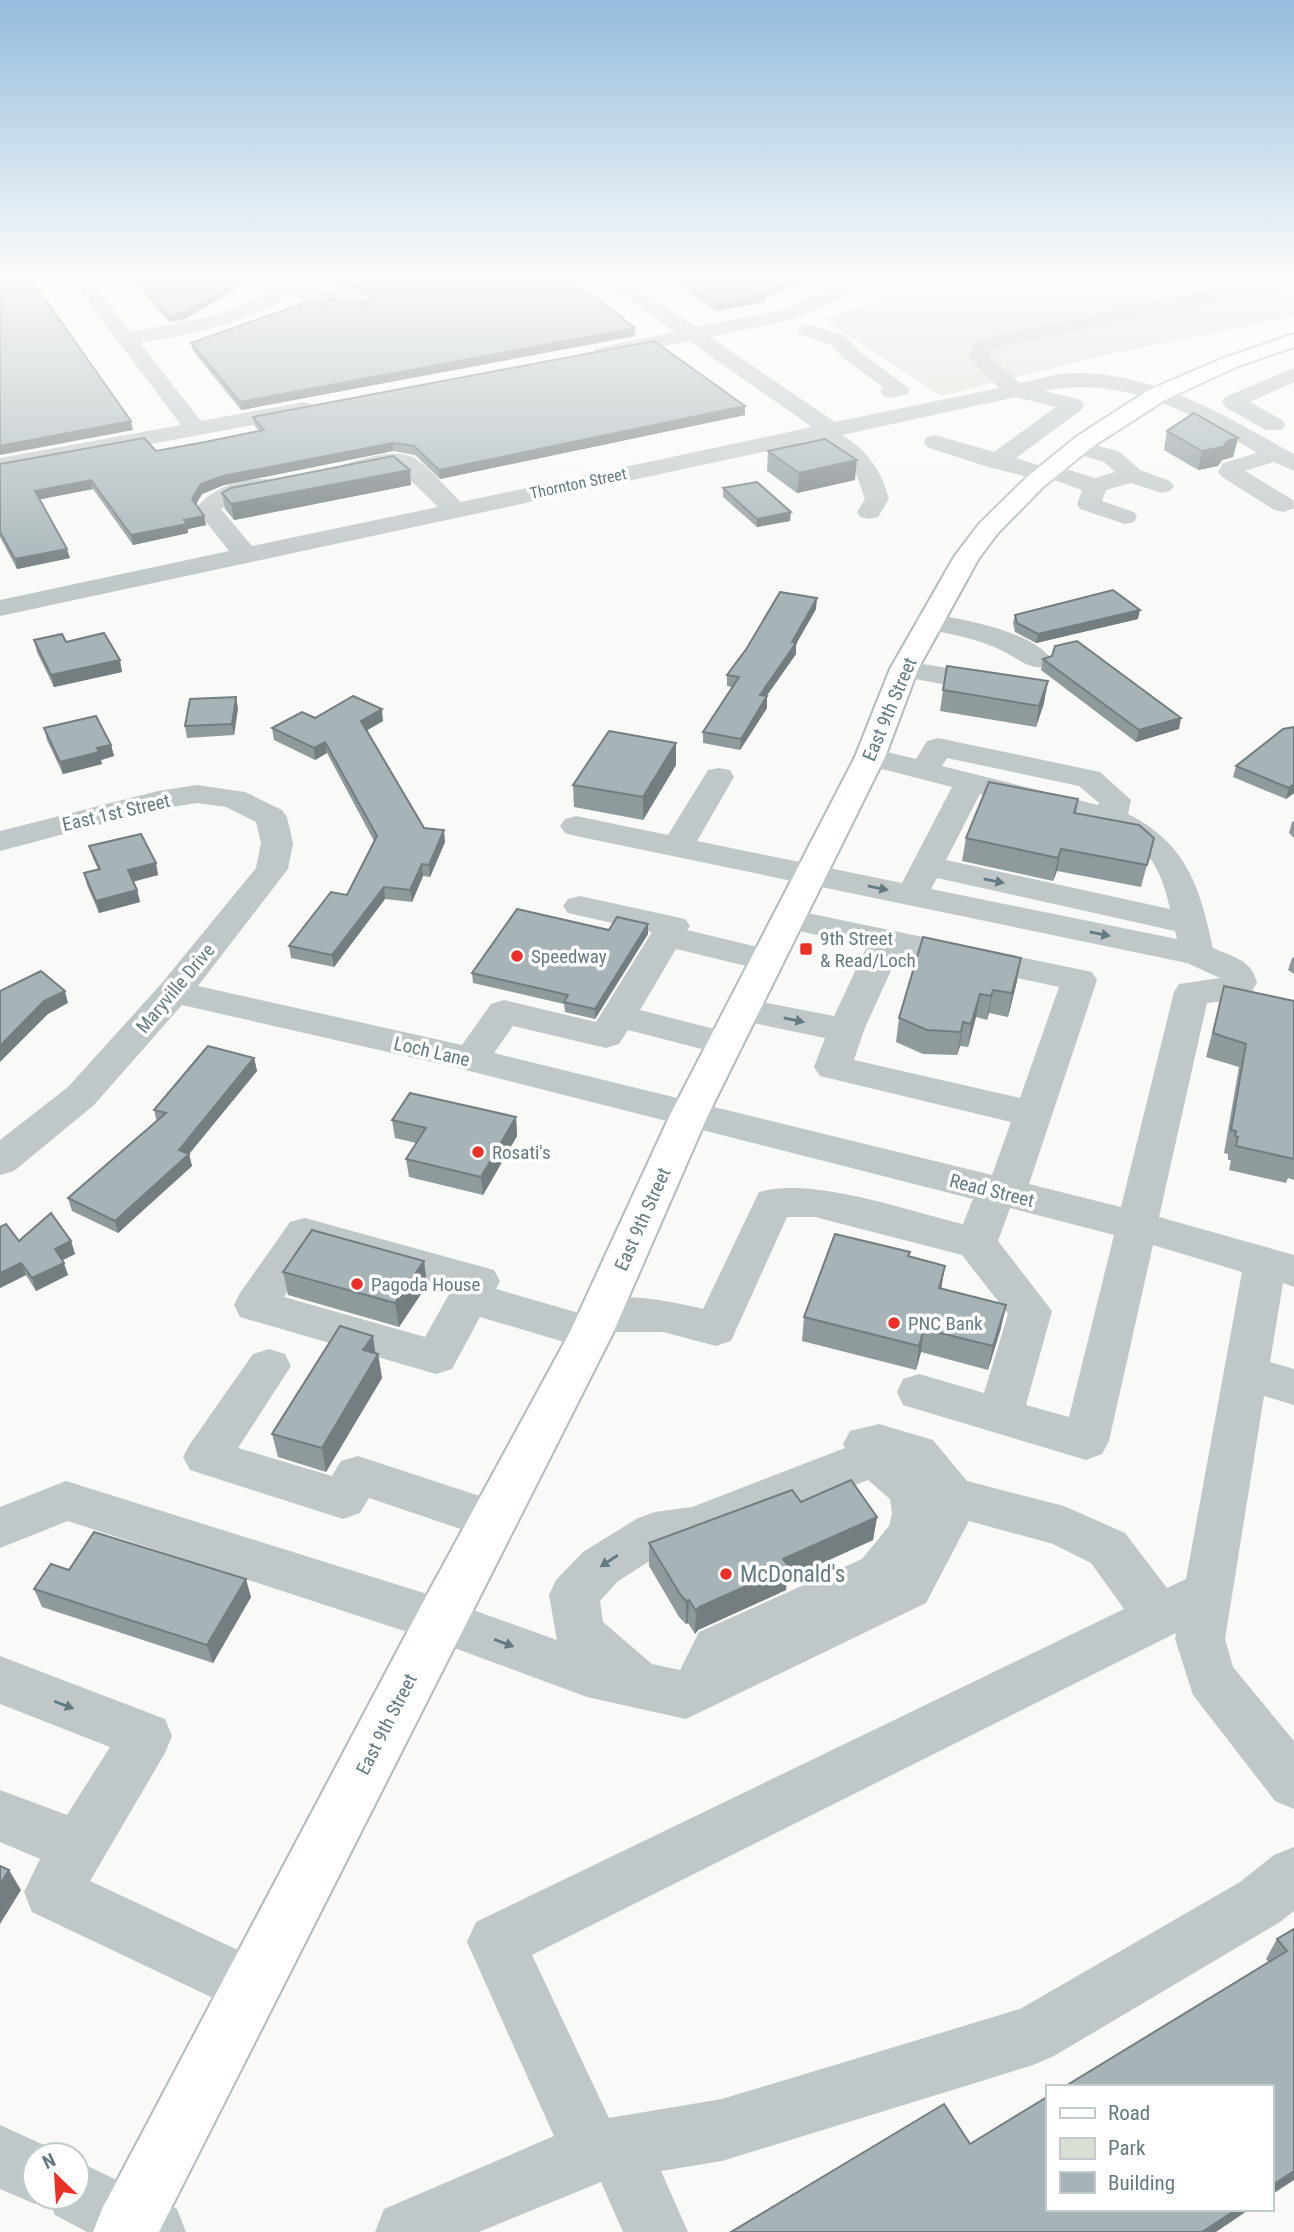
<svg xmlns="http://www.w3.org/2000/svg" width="1294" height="2232" font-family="'Roboto Condensed',sans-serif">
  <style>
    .green { fill: #dadfd6 }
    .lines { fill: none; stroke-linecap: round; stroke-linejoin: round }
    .major-casing { stroke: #b3bbbe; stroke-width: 4 }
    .minor { fill: #c0c7c9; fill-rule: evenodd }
    .major { fill: #fff; fill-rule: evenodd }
    .wall { fill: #8f9a9d }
    .shaded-wall { fill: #747d80 }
    .building { fill: #a6b3b7; stroke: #747d80; stroke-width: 2 }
    .oneway { fill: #637a83 }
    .poi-dot { fill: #eb3125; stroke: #fff; stroke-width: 2.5 }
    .labels { text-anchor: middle; stroke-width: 7; stroke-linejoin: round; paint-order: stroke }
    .far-street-label { font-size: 16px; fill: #637a83; stroke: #fff }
    .street-label { font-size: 19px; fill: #637a83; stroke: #fff }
    .poi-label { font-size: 19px; fill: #637a83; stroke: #fff; text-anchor: start }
    .near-poi-label { font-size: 23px; fill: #637a83; stroke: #fff; text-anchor: start }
  </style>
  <rect width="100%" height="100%" fill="#f9f9f7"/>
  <path class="green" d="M926,275H1272L1294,284V316L1106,355L941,396L824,319L870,303Z"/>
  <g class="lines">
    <g class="major-casing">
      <path id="major" d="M1294,334V347L1238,366L1165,400L1092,447L1043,487L997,534L979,558L918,669L885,757L708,1115L613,1333L159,2232H93L102,2209L422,1604L570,1332L670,1115L855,757L890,669L954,557L979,524L1027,477L1076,437L1149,390L1224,358Z"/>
    </g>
    <g class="minor">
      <path d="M68,275H87L131,332L213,316L257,299L289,275H309L298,287L362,297L369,299L372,303L369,307L362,309L287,297C242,326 191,333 140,343L201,421L304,402L312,404L315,409L312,414L0,472V458L181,425Z"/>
      <path d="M597,275H618L696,327L782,310L862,275H886L884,279L795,319L710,337L835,422L999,388L969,358L973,344L992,336L1294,275V286L1005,345L990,351V356L1020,383C1037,380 1056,373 1073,373C1156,372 1225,416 1294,454V471L1274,462L1245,471L1293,500L1294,508L1284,512L1275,510L1222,477L1218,472L1223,463L1257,453C1193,413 1122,374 1044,391L1081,400L1084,405L1081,410L1016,458L1041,466H1057L1095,478L1115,472L1104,462L1070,452L1066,447L1070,442L1078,440L1120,452L1140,470L1170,481L1174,486L1170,491L1162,493L1131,483L1106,490L1102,501L1134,512L1137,517L1134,522L1125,524L1080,509L1077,504L1082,490L1051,479L1044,481L988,467L927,447L924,442L927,437L935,435L994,452L1056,407L1016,397L842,435C868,451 881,470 889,499L878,517L869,519L860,517L857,512L865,499L854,468L819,440L0,616V600L229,551L196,509C212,485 253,474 281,481L285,486L281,491L240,498L221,509L252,546L438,507L398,468L349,477L341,475L337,470L341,465C360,460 393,448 412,457C426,463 448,490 461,502L812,427L689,341L604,358L597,356L594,352L597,348L675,332L599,279Z"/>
      <path d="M807,324L845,336L859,351L910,389L907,394L891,398L883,396L880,391L883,387L844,359L831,345L800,334L797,330L800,326Z"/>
      <path d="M1294,368V382L1250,402L1282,420L1285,425L1282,430H1266L1225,407L1222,402L1225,397Z"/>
      <path d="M929,613C963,620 1031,630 1052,660L1048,666C1029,671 1019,659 1003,651C977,638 948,634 919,627L915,621L919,615Z"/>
      <path d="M904,661L979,673L989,676L993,682L989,688L979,691L894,675L890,669L894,663Z"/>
      <path d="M938,738L1100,772L1131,800L1128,814C1187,844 1200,887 1213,948C1233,957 1252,960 1257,983L1248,998L1207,1003L1159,1217L1294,1255V1287L1283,1283L1270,1362L1294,1369V1405L1264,1396L1225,1639L1233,1667L1294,1741V1809L1275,1801L1193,1695L1175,1639L1176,1633L532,1955L609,2118L722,2099L1020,2009L1240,1882L1274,1855L1294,1847V1911L1280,1922L1054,2056L1033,2065L722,2161L661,2171L688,2232H623L601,2182L479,2232H375L384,2209L554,2136L467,1942L476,1922L1124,1609L1091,1563L1053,1544L969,1521L926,1603L686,1719L587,1697L438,1642L68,1521L0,1548V1507L66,1481L440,1598L557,1640L549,1595L556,1580L583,1552L638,1518L655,1512L692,1507L845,1448L843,1444L850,1431L879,1424L933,1440L967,1481L1064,1506L1125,1533L1167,1588L1186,1579L1242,1272L1153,1245L1109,1441L1102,1454L1086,1460L903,1405L897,1392L903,1379L919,1374L984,1393L1008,1314L962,1255L815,1217H787L731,1341L716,1346L663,1332H612L606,1345L591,1350L480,1317L452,1369L436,1374L240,1317L234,1305L240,1293L290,1222L305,1218L494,1270L500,1281L496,1289L579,1313L584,1303C622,1291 666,1300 703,1309L759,1192C812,1176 908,1211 963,1224L973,1199L454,1067L182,1005L94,1105L14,1171L0,1175V1140L68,1087L161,984L256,868L261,843L256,822L226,807L197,803L159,809L0,851V831L158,791L197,785L245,792L282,810L287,817L293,843L288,869L198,986L462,1045L491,1004L504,1000L596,1022L652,932L568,913L563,906L568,899L580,896L685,919L690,926L687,930L779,952L784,960L779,968L767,971L676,949L640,1010L738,1035L743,1043L738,1051L725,1055L628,1030L619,1044L606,1048L513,1026L494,1053L992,1175L1011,1122L820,1076L814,1067L825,1038L729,1018L724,1010L729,1002L742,998L834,1016L867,946L776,926L771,919L776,912L788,909L1092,972L1097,980L1029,1184L1121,1207L1174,992L1179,984L1220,978L1187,963L576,836L565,833L560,826L565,819L576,816L668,835L708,770L719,768L730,770L734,777L697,841L902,883L952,787L859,763L855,757L859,751L870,748L916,759L927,741ZM947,758L1079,786L1099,803L1098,805L942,766ZM980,794C1028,806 1113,817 1147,855C1160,869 1166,891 1170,909L946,860ZM937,878L1175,931L1177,939L931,889ZM899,953L1059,987L1020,1098L854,1060L864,1030ZM1010,1208L1114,1235L1069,1417L1026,1405L1052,1311L998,1241ZM315,1251L452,1289L425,1337L284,1297ZM868,1480L890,1499L892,1513L889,1526L862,1559L699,1632L680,1670L652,1664L603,1622L600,1601L617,1582L665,1551L695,1547Z"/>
      <path d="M269,1349L285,1354L291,1366L238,1448L332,1476L341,1461L358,1456L510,1506L517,1520L510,1534L493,1540L369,1498L360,1513L343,1519L190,1470L183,1457L190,1444L253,1354Z"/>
      <path d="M0,1656L165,1719L172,1736L165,1753L90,1881L272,1966L280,1987L272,2008L251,2016L32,1912L24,1892L40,1859L0,1842V1790L67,1815L110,1747L0,1704Z"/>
      <path d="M0,2125L57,2151L59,2155H35V2197H77V2161L177,2209L186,2232H87L55,2215L48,2199L35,2204L0,2189Z"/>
    </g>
    <use href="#major" class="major"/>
  </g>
  <g class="wall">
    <path d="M129,275H260L185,319L169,322Z"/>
    <path d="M662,275H829L765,297V302L716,311Z"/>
    <path d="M336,284L622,319L635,328V336L241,410L193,351L191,343L361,304L370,301L372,299L369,296L337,291Z"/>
    <path d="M745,406V415L440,479L415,455L393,451L224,485L202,494L196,504L204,516L206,525L188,529V533L133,545L93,489L40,499L70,558L17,569L0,537V464L156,451L259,431L255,426L253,417Z"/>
    <path d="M1167,431L1238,438L1233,457L1222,460L1218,466L1198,470L1164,450Z"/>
    <path d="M768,451L855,480L797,493L767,471Z"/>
    <path d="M411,485L234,520L225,509L222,493Z"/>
    <path d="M723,488L790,521L757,527L723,497Z"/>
    <path d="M816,609L796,644V654L766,696L767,708L740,750L703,743V732L732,687L727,686V675Z"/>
    <path d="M1015,615L1138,619L1036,643L1015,632L1013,623Z"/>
    <path d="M34,640L66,642L122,672L54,687L37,652Z"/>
    <path d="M1043,659L1179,729L1136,742L1041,670Z"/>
    <path d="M943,690L1044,703L1036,727L940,711Z"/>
    <path d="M238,708L234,735L187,738L185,726Z"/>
    <path d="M315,718L383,721L366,731L424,828L445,842L430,877L423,876L412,902L385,899L334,967L291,958L289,946L347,895L374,841L327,753L315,760L274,740L272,728Z"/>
    <path d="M1294,727V793L1286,799L1233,777L1236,766Z"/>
    <path d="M44,728L111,745L114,756L101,760L102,764L63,774L47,740Z"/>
    <path d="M676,765L643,820L574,807L573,785Z"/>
    <path d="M1078,799L1076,813L1148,861L1141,887L1057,871L1053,881L962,861L966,838Z"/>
    <path d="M1294,821V838L1289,833L1292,822Z"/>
    <path d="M89,846L156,863L158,875L133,882L137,890L140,902L99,913L87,885L84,873L98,869L93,858Z"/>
    <path d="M609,930L648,934L595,1019L565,1012L564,1004L473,983L472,973Z"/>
    <path d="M1294,957V974L1288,970L1292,958Z"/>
    <path d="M1017,981L1008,1017L989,1013L987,1020L976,1017L968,1047L960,1046L957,1055L923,1054L896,1042L899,1018Z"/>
    <path d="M1224,986L1294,1001V1180L1288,1178L1286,1183L1229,1170L1231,1160H1228V1154L1224,1153L1239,1067L1206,1057Z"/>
    <path d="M254,1058L257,1071L189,1154L192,1166L118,1233L72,1211L68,1198L157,1122L154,1110Z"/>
    <path d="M516,1117L517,1136L483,1195L409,1177L406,1159L416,1143L395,1138L392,1120Z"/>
    <path d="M0,1227L19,1241H71L75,1254L62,1260L68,1275L36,1291L26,1275L0,1288Z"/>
    <path d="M909,1257L945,1266L941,1289L1001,1328L988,1370L921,1352L916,1370L802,1341L804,1317Z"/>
    <path d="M424,1261L427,1285L399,1327L288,1295L283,1272Z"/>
    <path d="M376,1354H378L382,1378L326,1472L278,1457L272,1434Z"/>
    <path d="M801,1502L877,1517L873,1540L787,1579L786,1590L698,1630L695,1634L688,1623L686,1624L679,1617L649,1566V1543Z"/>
    <path d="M69,1570L251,1597L213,1663L42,1607L34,1589Z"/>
    <path d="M1294,1929L1271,2195L1269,1963L1266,1959L1277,1939Z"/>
  </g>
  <g class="shaded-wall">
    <path d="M249,275H260L185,319L169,322L167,316Z"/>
    <path d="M809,275H829L765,297V302L716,311V304L761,292Z"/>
    <path d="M635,328V336L241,410L240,402Z"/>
    <path d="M745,406V415L440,479L439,470Z"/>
    <path d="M131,421L133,430L0,455V446Z"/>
    <path d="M1238,438L1233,457L1222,460L1218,466L1198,470L1202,451Z"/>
    <path d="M393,443V451L224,485L202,494L194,508L192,499L201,484L223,476Z"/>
    <path d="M857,460L855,480L797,493L799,473Z"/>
    <path d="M410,470L411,485L234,520L231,504Z"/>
    <path d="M91,480L93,489L37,500L35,491Z"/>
    <path d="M791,512L790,521L757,527V519Z"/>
    <path d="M204,516L206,525L188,529V533L133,545L131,535L184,520Z"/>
    <path d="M67,549L70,558L17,569L15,559Z"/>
    <path d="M817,598L816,609L796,644V654L759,707L760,695L792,642Z"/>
    <path d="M1140,610L1138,619L1036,643L1038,634Z"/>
    <path d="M120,660L122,672L54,687L51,675Z"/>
    <path d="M1048,681L1044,703L1036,727L1039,706Z"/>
    <path d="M767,696V708L740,750L741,739Z"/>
    <path d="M236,697L238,708L234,735L232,724Z"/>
    <path d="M382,709L383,721L362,733L361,721Z"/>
    <path d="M1181,718L1179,729L1136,742L1139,730Z"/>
    <path d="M325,742L327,753L315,760L314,748Z"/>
    <path d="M676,743V765L643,820V797Z"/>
    <path d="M111,745L114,756L101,760L102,764L63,774L60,762L97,748Z"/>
    <path d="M1294,784V793L1286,799L1289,788Z"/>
    <path d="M444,830L445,842L430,877L429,865Z"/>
    <path d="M1061,849L1057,871L1053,881L1058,858Z"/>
    <path d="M156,863L158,875L130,882L128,870Z"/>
    <path d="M422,864L423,876L412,902L410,890Z"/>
    <path d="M384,887L385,899L334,967L332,955Z"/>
    <path d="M137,890L140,902L99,913L96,901Z"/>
    <path d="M648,924V934L595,1019V1009Z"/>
    <path d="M1021,958L1017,981L1008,1017L1012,993Z"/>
    <path d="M993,990L989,1013L987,1020L991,996Z"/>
    <path d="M65,991L68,1003L48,1014L0,1062V1046L44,1001Z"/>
    <path d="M980,994L976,1017L968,1047L971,1024Z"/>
    <path d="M963,1022L960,1046L957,1055L961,1032Z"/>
    <path d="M254,1058L257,1071L189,1154L192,1166L118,1233L115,1221L179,1150Z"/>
    <path d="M516,1117L517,1136L483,1195L481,1177Z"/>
    <path d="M71,1241L75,1254L59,1262L55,1249Z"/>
    <path d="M424,1261L427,1285L399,1327L395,1303Z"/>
    <path d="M21,1263L26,1275L0,1288V1273Z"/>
    <path d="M64,1263L68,1275L36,1291L32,1278Z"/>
    <path d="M945,1266L941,1289L939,1288Z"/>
    <path d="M1006,1305L1001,1328L988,1370L993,1346Z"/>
    <path d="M924,1329L921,1352L916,1370L919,1346Z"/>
    <path d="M373,1336L376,1357L378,1354L382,1378L326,1472L322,1448L363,1350Z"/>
    <path d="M877,1517L873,1540L787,1579L786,1590L698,1630L695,1634L696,1611L699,1607L783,1559Z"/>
    <path d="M246,1579L251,1597L213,1663L207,1645Z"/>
    <path d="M689,1600L688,1623L686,1624V1601Z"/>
    <path d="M9,1870L21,1890L0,1924V1885Z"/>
    <path d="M1294,2171V2180L1271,2195V2186Z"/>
    <path d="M1237,2209H1250L1216,2232H1202Z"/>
  </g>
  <g class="building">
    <path d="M0,275H28L131,421L0,446Z"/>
    <path d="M132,275H249L184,313L167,316Z"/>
    <path d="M341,275H565L622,317H620L635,328L240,402L191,343L310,301L326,305L329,299L361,304L370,301L374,295L369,289L336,284Z"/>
    <path d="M673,275H809L761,292L765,295L716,304Z"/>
    <path d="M654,341L745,406L439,470L414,446L393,443L223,476L201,484L192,499L204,516L184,520L187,524L131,535L91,480L35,491L67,549L15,559L0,532V464L144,438L156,451L205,442L264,430L253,417Z"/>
    <path d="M1194,413L1238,438L1227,441L1223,447L1202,451L1167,431Z"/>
    <path d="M825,439L857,460L799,473L768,451Z"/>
    <path d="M393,456L410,470L231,504L222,493L231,488Z"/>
    <path d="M757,482L791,512L757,519L723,488Z"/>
    <path d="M1113,590L1140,610L1038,634L1017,623L1015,615Z"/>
    <path d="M780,592L817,598L792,642L796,643L760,695L767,696L741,739L703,732L739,677L727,675L747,648Z"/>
    <path d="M104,633L120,660L51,675L34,640L62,634L66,642Z"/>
    <path d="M1077,641L1181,718L1139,730L1043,659L1052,656L1055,646Z"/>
    <path d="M947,666L1048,681L1039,706L943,690Z"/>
    <path d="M353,696L382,709L361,721L424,828L444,830L429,865L422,864L410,890L384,887L332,955L289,946L331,892L347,895L377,836L325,742L314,748L272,728L302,712L315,718Z"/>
    <path d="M236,697L232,724L185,726L190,699Z"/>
    <path d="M96,716L111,745L97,748L99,752L60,762L44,728Z"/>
    <path d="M1294,727V784L1289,788L1236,766L1283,729Z"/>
    <path d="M609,731L676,743L643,797L573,785Z"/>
    <path d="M989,782L1078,799L1074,813L1139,825L1154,838L1147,865L1061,849L1058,858L966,838Z"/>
    <path d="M141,834L156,863L128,870L137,890L96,901L84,873L100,869L89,846Z"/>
    <path d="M517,909L609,930L617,917L648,924L595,1009L564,1002L568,995L472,973Z"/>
    <path d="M923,937L1021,958L1012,993L993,990L991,996L980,994L971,1024L963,1022L961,1032L927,1030L899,1018Z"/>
    <path d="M41,971L65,991L44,1001L0,1046V991Z"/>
    <path d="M1224,986L1294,1001V1159L1236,1146L1238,1137L1235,1136L1236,1131L1231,1130L1246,1044L1213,1033Z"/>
    <path d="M208,1046L254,1058L179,1150L189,1154L115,1221L68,1198L166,1113L154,1110Z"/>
    <path d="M410,1093L516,1117L481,1177L406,1159L426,1128L392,1120Z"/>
    <path d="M51,1213L71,1241L55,1249L64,1263L32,1278L21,1263L0,1273V1227L6,1224L19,1241Z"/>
    <path d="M312,1230L424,1261L395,1303L283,1272Z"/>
    <path d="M835,1234L910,1252L908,1256L945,1266L939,1288L1006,1305L993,1346L924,1329L919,1346L804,1317Z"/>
    <path d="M340,1326L373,1336L363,1350L378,1354L322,1448L272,1434Z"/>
    <path d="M851,1480L877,1517L783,1559L789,1567L699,1607L696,1611L689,1600L686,1601L680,1594L649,1543L792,1490L801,1502Z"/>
    <path d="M94,1532L246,1579L207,1645L34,1589L51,1564L69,1570Z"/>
    <path d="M0,1866L9,1870L0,1885Z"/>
    <path d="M1294,1929V2171L1271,2186V2087H1064L1287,1951L1277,1939Z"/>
    <path d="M1047,2097V2209H1237L1202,2232H731L944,2104L970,2144Z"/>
  </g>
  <defs><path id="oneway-solid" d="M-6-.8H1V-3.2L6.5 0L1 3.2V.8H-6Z" transform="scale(1.75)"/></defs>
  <g class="oneway">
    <use href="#oneway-solid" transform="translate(994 881) rotate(12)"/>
    <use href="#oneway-solid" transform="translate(878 888) rotate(12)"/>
    <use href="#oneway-solid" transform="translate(1100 934) rotate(12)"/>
    <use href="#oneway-solid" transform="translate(794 1020) rotate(11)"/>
    <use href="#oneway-solid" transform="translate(609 1561) rotate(147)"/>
    <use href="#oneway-solid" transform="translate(504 1643) rotate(20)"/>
    <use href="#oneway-solid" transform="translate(64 1705) rotate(21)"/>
  </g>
  <linearGradient id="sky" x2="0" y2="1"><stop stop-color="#94bcdc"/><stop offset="0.47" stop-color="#fcfcfb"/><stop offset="1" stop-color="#fcfcfb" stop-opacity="0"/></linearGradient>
  <rect width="1294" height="587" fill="url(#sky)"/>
  <g class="poi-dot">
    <rect x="799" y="942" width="14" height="14" rx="3.5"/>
    <circle cx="517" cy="956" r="7"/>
    <circle cx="478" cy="1152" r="7"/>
    <circle cx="357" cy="1284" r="7"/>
    <circle cx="894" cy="1323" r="7"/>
    <circle cx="726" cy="1574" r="7"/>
  </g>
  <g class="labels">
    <g class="far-street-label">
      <text transform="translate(578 483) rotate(-12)" y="6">Thornton Street</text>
    </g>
    <g class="street-label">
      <text transform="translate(889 709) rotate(-67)" y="7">East 9th Street</text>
      <text transform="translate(116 812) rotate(-13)" y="7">East 1st Street</text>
      <text transform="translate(175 988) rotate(-50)" y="7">Maryville Drive</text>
      <text transform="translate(432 1051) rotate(13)" y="7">Loch Lane</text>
      <text transform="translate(992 1190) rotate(14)" y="7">Read Street</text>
      <text transform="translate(642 1219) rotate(-66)" y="7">East 9th Street</text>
      <text transform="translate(386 1724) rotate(-63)" y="7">East 9th Street</text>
    </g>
    <g class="poi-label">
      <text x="820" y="945">9th Street<tspan x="820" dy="22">&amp; Read/Loch</tspan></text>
      <text x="531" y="963">Speedway</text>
      <text x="492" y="1159">Rosati's</text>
      <text x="371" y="1291">Pagoda House</text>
      <text x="908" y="1330">PNC Bank</text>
    </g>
    <g class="near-poi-label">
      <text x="740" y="1582">McDonald's</text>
    </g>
  </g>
  <rect x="1046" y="2085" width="228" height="126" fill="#ffffff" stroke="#c1cacd" stroke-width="2"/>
  <rect x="1060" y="2108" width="35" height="10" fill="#ffffff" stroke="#c1cacd" stroke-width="2"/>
  <text x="1108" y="2120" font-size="21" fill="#637a83">Road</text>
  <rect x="1060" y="2138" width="35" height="21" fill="#dadfd6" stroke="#c1cacd" stroke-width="2"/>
  <text x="1108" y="2155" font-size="21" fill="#637a83">Park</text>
  <rect x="1060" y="2172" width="35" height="21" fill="#a6b3b7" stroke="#c1cacd" stroke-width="2"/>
  <text x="1108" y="2190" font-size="21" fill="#637a83">Building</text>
  <g transform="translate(56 2176) rotate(335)"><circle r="33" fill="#ffffff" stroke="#c1cacd" stroke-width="2"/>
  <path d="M0-5L12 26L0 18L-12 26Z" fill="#eb3125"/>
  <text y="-10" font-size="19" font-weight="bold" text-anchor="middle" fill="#637a83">N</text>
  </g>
</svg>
